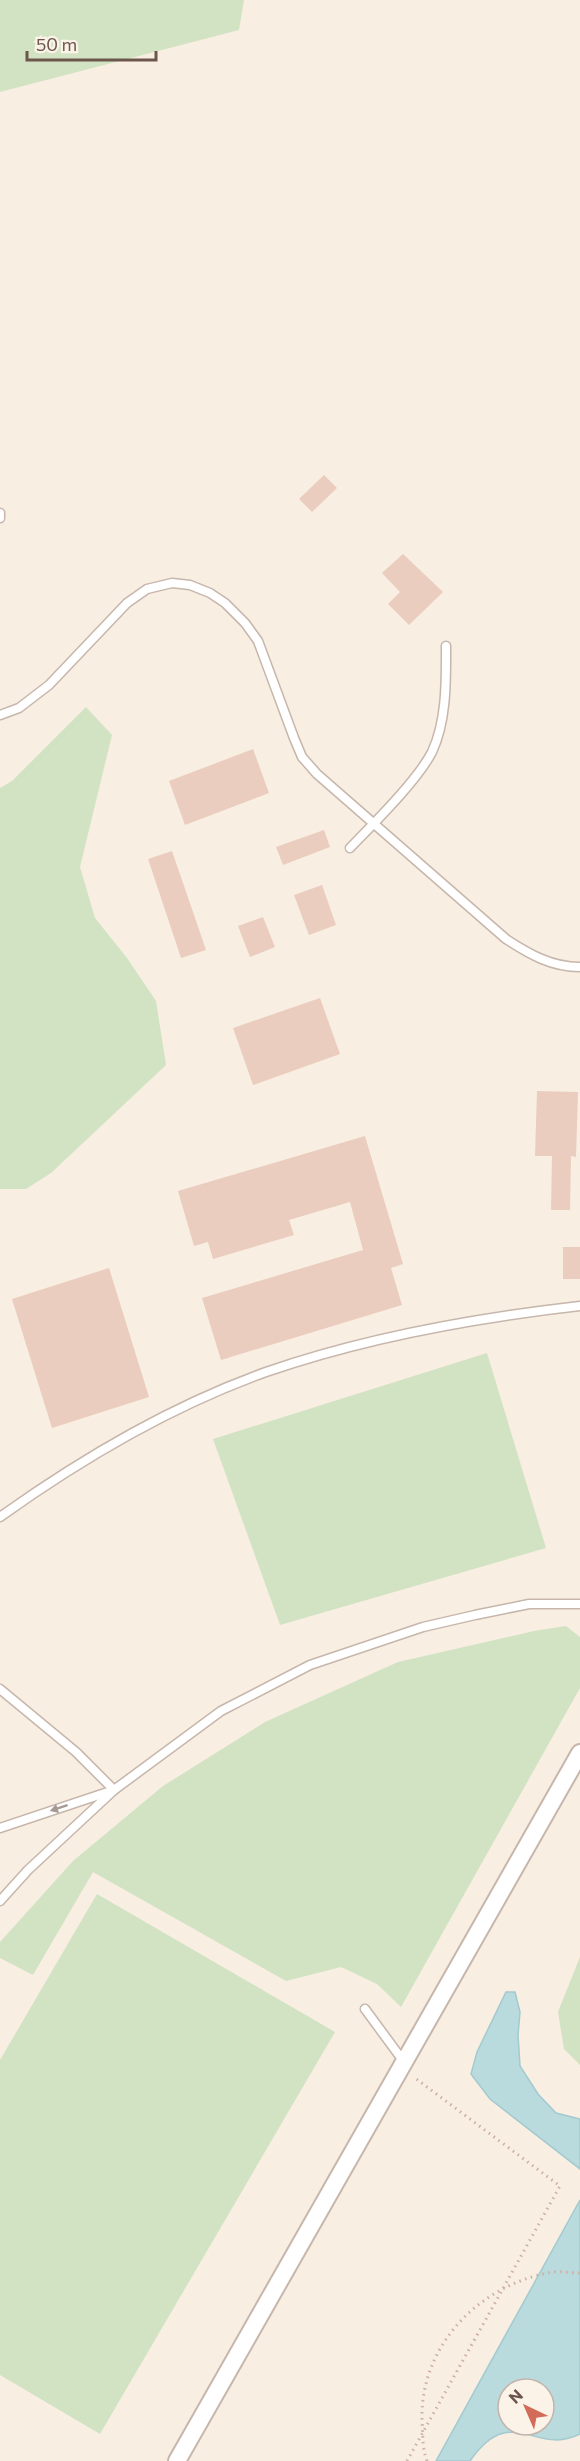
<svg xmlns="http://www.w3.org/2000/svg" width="580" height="2461" font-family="Commissioner,sans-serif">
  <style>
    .green { fill: #d2e3c3 }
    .water { fill: #badbde; stroke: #a2cacf; stroke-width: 1.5; fill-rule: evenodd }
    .building { fill: #eacdbe }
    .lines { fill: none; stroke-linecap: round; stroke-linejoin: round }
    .lane-casing { stroke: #c7b6ab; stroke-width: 11 }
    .street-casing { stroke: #c7b6ab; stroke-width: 20 }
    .path { stroke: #ceb0a2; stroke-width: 3; stroke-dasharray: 1.5 4.5; stroke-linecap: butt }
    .lane { stroke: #fff; stroke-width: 8 }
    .street { stroke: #fff; stroke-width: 16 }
    .oneway { fill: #a79a94 }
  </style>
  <rect width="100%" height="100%" fill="#f8eee2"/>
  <g class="green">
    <path d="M0,0H244L239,30L0,92Z"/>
    <path d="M86,707L112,735L80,867L95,918L127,958L156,1001L166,1065L51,1173L26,1189H0V788L12,781Z"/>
    <path d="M487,1353L546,1548L280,1625L213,1439Z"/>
    <path d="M566,1626L580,1637V1688L401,2007L377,1984L341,1967L286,1981L93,1872L33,1975L0,1958V1942L73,1861L163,1786L265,1722L398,1662L534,1631Z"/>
    <path d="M97,1894L335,2032L100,2434L0,2375V2060Z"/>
    <path d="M580,1957V2065L564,2049L558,2012Z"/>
  </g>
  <g class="water">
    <path d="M506,1992H515L520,2012L518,2035L520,2066L538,2094L556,2113L580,2119V2169L490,2099L471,2074L477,2052Z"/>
    <path d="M580,2200V2434C536,2457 511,2401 470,2461H436ZM508,2389H544V2425H508Z"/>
  </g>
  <g class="building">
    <path d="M324,475L337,488L312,512L299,499Z"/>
    <path d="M403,554L443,592L409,625L388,604L400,592L382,573Z"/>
    <path d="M253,749L269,793L185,825L169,781Z"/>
    <path d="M324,830L330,847L283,865L276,847Z"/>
    <path d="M172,851L206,950L181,958L148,859Z"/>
    <path d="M322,885L336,925L309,935L294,895Z"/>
    <path d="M263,917L275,947L250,957L238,926Z"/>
    <path d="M320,998L340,1054L253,1085L233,1028Z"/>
    <path d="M537,1091L578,1092L576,1157L571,1156L570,1210H551L552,1156H535Z"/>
    <path d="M365,1136L403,1264L391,1268L402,1305L221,1360L202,1298L363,1250L350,1202L289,1220L294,1235L213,1259L208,1242L194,1246L178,1191Z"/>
    <rect x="563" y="1247" width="17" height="32"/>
    <path d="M109,1268L149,1397L52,1428L12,1299Z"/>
  </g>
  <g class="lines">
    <g class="lane-casing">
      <g id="lane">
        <path d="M0,513V518"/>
        <path d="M0,715L19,708L49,685L127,603L147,589L172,583L190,585L210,593L225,603L245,623L258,641L294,738L302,757L317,774L506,939C529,954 551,967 580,967"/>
        <path d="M350,848C374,823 417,781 432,752C447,720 446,680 446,646"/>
        <path d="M0,1517C81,1459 171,1406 266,1372C367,1337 474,1318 580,1306"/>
        <path d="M0,1689L76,1752L114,1790L0,1828"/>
        <path d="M0,1901L28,1870L114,1790L221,1711L310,1665L423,1627L475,1615L529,1604H580"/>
        <path d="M365,2009L404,2062"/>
      </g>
    </g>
    <g class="street-casing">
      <path id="street" d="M177,2461L580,1753"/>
    </g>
    <g class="path">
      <path d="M407,2461L560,2186L415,2078"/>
      <path d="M427,2461C422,2448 423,2435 422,2420C420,2345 480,2284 553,2272C561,2271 571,2273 580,2273"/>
    </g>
    <use href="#lane" class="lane"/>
    <use href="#street" class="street"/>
  </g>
  <defs><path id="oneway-solid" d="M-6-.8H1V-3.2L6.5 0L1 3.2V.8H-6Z" transform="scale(1.5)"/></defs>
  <use class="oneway" href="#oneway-solid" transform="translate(59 1808) rotate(162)"/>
  <g transform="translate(526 2407) rotate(316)"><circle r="28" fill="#fcf3e8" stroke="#c2b4aa" stroke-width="1.5"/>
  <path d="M0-4.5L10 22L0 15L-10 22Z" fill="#d26c58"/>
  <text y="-9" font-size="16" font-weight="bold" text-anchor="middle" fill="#6c564c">N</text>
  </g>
  <path d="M27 51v9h129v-9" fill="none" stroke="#6c564c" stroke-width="3"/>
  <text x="36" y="51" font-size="18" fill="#6c564c" stroke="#fcf3e8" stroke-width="4.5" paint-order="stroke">50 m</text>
</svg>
